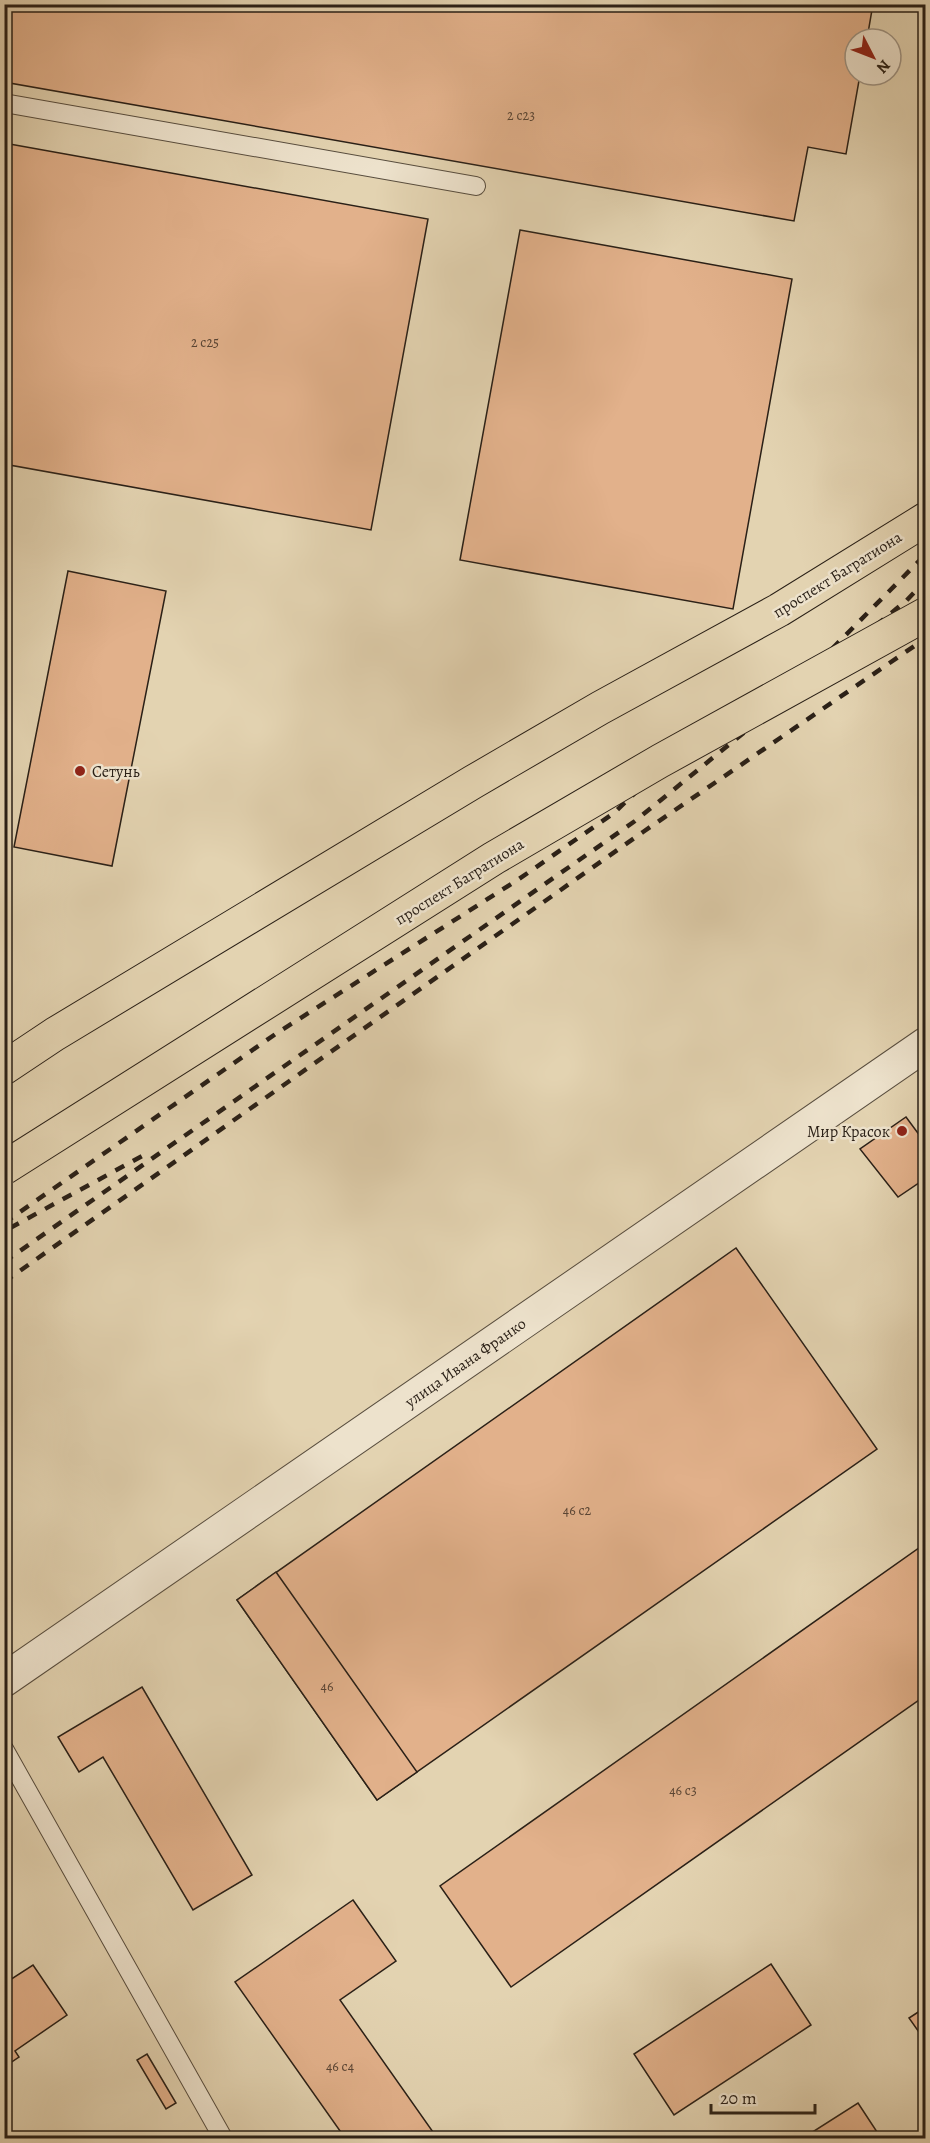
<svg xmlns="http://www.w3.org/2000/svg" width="930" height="2143" font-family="Alegreya,serif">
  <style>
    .building { fill: #e2b18b; stroke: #2a2017; stroke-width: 1.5 }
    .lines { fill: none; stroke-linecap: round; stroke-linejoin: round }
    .lane-casing { stroke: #584d3e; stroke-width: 20 }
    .street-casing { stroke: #584d3e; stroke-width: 35 }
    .primary-casing { stroke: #2a2017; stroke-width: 35 }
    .lane { stroke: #ede2cc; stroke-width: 18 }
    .street { stroke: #ede2cc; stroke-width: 33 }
    .primary { stroke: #e3d3b1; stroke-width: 33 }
    .rail { stroke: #2a2017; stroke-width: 4.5; stroke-dasharray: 10 10; stroke-linecap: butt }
    .primary-bridge-casing { stroke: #2a2017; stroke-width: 35; stroke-linecap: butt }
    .primary-bridge { stroke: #e3d3b1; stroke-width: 33 }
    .poi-dot { fill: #8f2418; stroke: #ede2cc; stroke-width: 2 }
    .labels { text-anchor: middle; stroke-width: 5; stroke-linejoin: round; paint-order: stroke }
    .number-label { font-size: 14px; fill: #584434 }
    .street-label { font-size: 16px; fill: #2a2017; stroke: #ede2cc }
    .poi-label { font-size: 16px; fill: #2a2017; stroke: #ede2cc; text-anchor: start }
  </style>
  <rect width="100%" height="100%" fill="#e3d3b1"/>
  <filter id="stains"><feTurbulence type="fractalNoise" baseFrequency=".00333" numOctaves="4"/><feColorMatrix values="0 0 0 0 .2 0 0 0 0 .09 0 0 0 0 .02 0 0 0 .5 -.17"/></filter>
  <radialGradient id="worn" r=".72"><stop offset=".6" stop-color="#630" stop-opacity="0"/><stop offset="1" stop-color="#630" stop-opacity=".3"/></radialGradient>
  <g class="building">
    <path d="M4,4H873L867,39H855V75H860L846,154L808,147L794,221L4,82Z"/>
    <path d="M4,143L428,219L371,530L4,464Z"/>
    <path d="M520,230L792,279L733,609L460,560Z"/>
    <path d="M926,235V269L920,268Z"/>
    <path d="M68,571L166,591L112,866L14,847Z"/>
    <path d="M906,1117L926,1144V1178L898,1197L860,1149Z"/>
    <path d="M736,1248L877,1449L377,1800L237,1600Z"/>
    <path d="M926,1543V1695L511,1987L440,1886Z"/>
    <path d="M276,1572L417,1772L377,1800L237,1600Z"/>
    <path d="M142,1687L252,1875L193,1910L103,1757L79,1772L58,1737Z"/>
    <path d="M353,1900L396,1961L340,2000L433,2132L424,2138H345L235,1982Z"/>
    <path d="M771,1964L811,2025L674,2115L634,2054Z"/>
    <path d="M33,1965L67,2015L15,2051L19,2057L4,2067V1971L10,1980Z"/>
    <path d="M926,2007V2042L909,2018Z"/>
    <path d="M147,2054L176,2103L166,2109L137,2060Z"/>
    <path d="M858,2103L881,2138H803Z"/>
  </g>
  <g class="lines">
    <g class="lane-casing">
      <g id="lane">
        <path d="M4,103L476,186"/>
        <path d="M4,1749L223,2138"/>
      </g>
    </g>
    <g class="street-casing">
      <path id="street" d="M4,1680L926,1044"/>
    </g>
    <g class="primary-casing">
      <path id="primary" d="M4,1068L55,1034L473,782L600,708L779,610L926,519"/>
    </g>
    <use href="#lane" class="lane"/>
    <use href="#street" class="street"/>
    <use href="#primary" class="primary"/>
    <g class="rail">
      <path d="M818,663L926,554"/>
      <path d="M4,1223L277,1033L519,879L614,813L638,790"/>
      <path d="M10,1228L144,1155"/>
      <path d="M4,1262L635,821L906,601L926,580"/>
      <path d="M4,1282L643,832L926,638"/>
    </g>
    <g class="primary-bridge-casing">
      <path id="primary-bridge" d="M4,1168L494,858L660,761L926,614"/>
    </g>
    <use href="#primary-bridge" class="primary-bridge"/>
  </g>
  <g class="poi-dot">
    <circle cx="80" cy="771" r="6"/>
    <circle cx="902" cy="1131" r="6"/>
  </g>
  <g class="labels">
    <g class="number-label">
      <text x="521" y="120">2 с23</text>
      <text x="205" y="347">2 с25</text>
      <text x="577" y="1515">46 с2</text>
      <text x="327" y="1691">46</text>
      <text x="683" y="1795">46 с3</text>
      <text x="340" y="2071">46 с4</text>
    </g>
    <g class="street-label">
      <text transform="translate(837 574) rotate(-32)" y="6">проспект Багратиона</text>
      <text transform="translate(459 881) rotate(-32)" y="6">проспект Багратиона</text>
      <text transform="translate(465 1362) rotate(-35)" y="6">улица Ивана Франко</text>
    </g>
    <g class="poi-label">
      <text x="92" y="777">Сетунь</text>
      <text x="890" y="1137" text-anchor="end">Мир Красок</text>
    </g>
  </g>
  <rect width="930" height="2143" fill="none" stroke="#e3d3b1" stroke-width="24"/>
  <rect x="6" y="6" width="918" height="2131" fill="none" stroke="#2a2017" stroke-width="3"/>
  <rect x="12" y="12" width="906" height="2119" fill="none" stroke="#2a2017" stroke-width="1.5"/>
  <g transform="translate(873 57) rotate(132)"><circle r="28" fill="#ede2cc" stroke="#9f9484" stroke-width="1.5"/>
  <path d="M0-4.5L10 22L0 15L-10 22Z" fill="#8f2418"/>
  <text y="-9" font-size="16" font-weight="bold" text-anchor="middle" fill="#2a2017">N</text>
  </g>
  <path d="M711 2104v9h104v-9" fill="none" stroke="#2a2017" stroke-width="3"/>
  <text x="720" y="2104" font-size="18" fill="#2a2017" stroke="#ede2cc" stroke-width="4.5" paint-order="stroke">20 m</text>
  <rect width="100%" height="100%" filter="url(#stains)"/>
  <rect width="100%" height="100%" fill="url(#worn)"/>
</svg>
